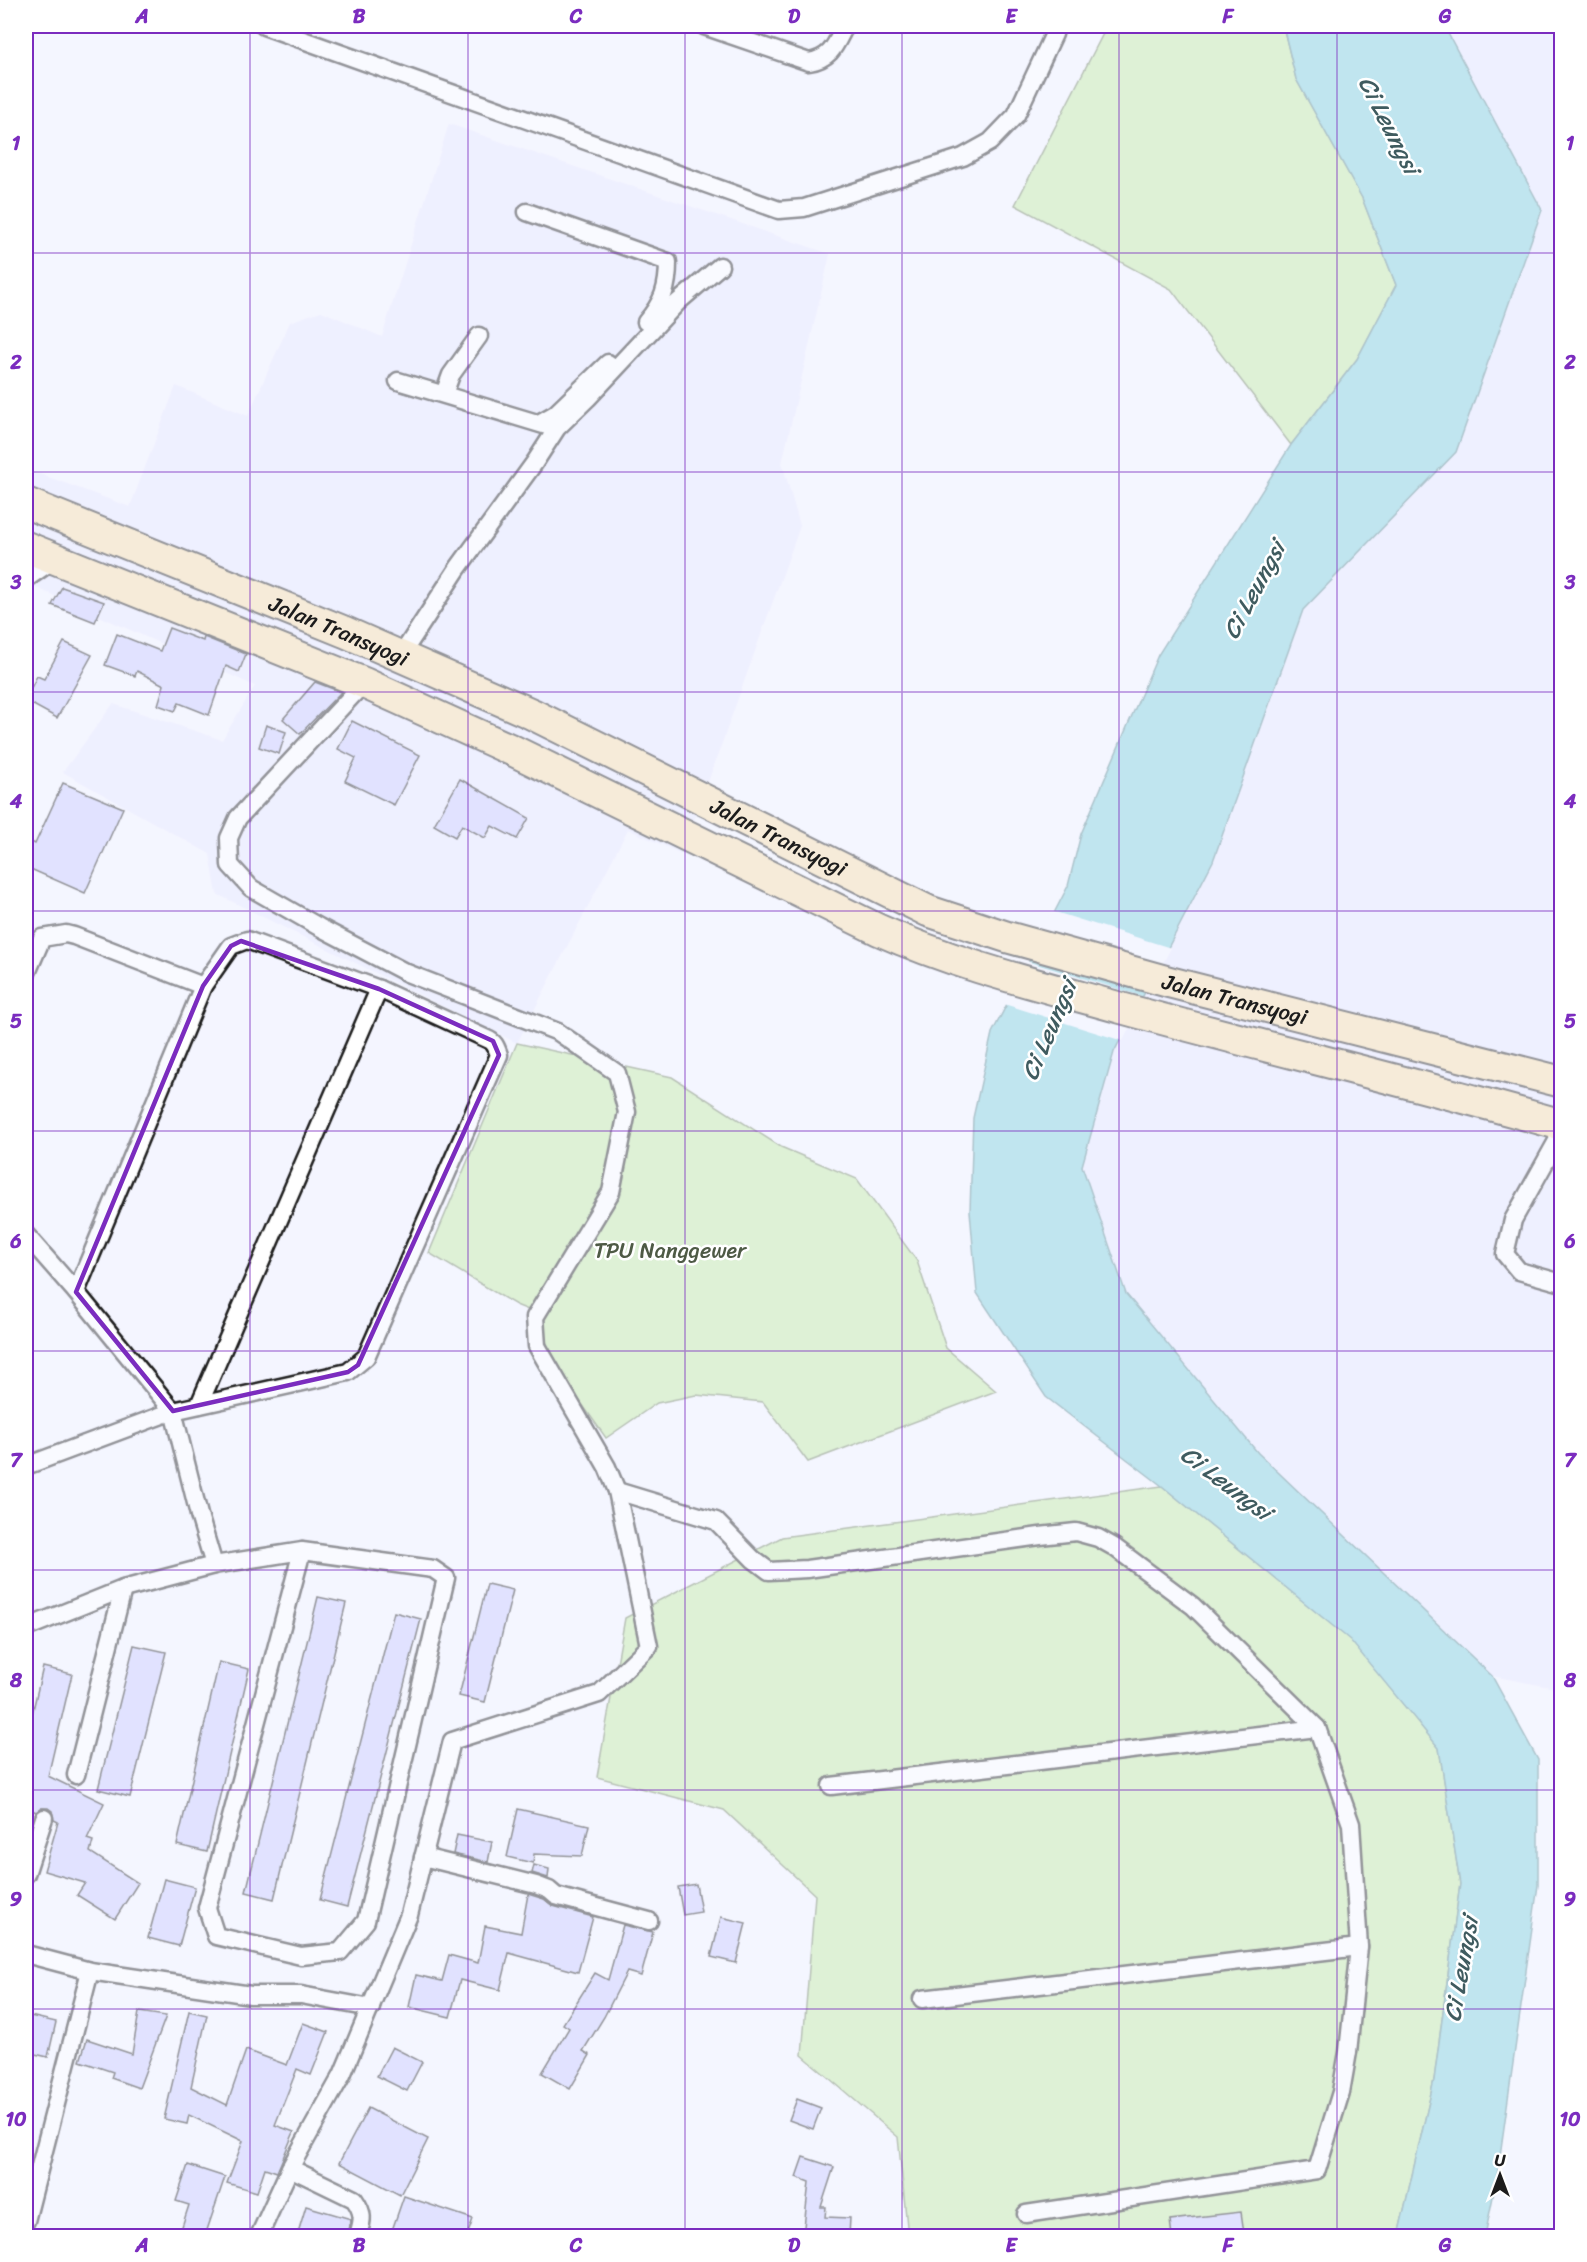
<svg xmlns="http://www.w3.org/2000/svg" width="1587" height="2262" font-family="Sriracha,sans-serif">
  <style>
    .built { fill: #e7e8ff }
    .green { fill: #c3eaa5; stroke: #708360; stroke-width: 1.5 }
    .water { fill: #80d0db; stroke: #58888f; stroke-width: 1.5 }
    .pier { fill: #f4f5ff }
    .building { fill: #c9cbfe; stroke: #1c1c1c; stroke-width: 1.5 }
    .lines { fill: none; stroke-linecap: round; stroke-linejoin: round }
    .street-casing { stroke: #1c1c1c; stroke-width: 21 }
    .highway-casing { stroke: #1c1c1c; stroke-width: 34 }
    .street { stroke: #fff; stroke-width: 16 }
    .highway { stroke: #f8deab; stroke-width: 30 }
    .marked { fill: none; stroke: #7b2cbf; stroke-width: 4.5; stroke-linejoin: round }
    .grid { fill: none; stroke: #7b2cbf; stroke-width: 1.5; stroke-opacity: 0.55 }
    .labels { text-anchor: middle; stroke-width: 5; stroke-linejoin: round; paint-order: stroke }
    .street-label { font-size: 22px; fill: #1c1c1c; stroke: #fff }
    .park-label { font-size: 22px; fill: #4e5a45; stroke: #fff }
    .water-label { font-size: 24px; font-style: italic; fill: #3f5b5f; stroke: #fff }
    .neatline { fill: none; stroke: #7b2cbf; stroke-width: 2 }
    .grid-label { font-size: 20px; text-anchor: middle; font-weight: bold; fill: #7b2cbf }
  </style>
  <rect width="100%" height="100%" fill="#f4f5ff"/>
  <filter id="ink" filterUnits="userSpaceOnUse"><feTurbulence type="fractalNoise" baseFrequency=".0167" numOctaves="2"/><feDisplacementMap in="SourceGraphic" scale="12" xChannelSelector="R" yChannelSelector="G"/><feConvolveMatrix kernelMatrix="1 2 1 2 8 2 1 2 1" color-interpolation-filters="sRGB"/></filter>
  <g filter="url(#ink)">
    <g class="built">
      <path d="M1444,26H1561V1689L1487,1675L1258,1453L1126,1294L1082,1166L1114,1052L1213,861L1303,610L1456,452L1542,211Z"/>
      <path d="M449,124L830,254L782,463L800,526L682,854L628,829L517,1043L217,894L210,854L63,772L113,704L222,740L255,686L26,583V469L130,507L176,386L248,416L290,322L321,311L382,337Z"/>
    </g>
    <g class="green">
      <path d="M1107,26H1283L1296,79L1362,198L1396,285L1357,359L1291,445L1171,289L1015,205Z"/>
      <path d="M517,1043L672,1077L781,1147L857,1179L917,1261L946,1348L996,1391L808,1462L763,1402L696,1395L657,1403L606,1438L555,1366L536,1313L516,1305L429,1253Z"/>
      <path d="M1162,1486L1351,1640L1439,1748L1460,1884L1434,2080L1398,2236H908L898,2137L802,2055L815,1895L724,1810L597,1777L625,1618L782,1537Z"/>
    </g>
    <path class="water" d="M1283,26H1444L1542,210L1456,452L1303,610L1213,861L1114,1052L1082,1166L1126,1294L1258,1453L1492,1676L1538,1760V1885L1497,2177L1485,2236H1398L1434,2080L1460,1884L1439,1748L1350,1640L1162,1486L1046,1397L977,1293L970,1211L973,1118L992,1033L1068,886L1081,834L1158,655L1291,445L1357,359L1396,285L1362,198L1296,79Z"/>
    <g class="pier">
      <path d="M1052,911L1171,948L1148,992L1029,955Z"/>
      <path d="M1026,961L1145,997L1123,1041L1004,1004Z"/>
    </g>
    <g class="building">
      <path d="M62,587L104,602L95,622L52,605Z"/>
      <path d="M169,628L203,641L204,637L246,654L239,672L226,666L209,715L179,703L175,711L158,705L164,685L137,671L135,676L105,665L117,634L160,651Z"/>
      <path d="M64,642L92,655L57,718L26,701V698L37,676L44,679Z"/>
      <path d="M315,682L341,692L300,734L283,719Z"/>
      <path d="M352,721L420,755L394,805L345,781L356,758L338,749Z"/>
      <path d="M266,725L286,732L279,754L259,747Z"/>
      <path d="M460,779L529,818L517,839L492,826L485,838L462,825L455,837L434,825Z"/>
      <path d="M63,783L123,808L85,893L26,867V839L35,844Z"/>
      <path d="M487,1584L513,1590L485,1702L459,1696Z"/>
      <path d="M318,1597L346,1603L274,1899L246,1892Z"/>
      <path d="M394,1612L421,1619L347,1907L320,1900Z"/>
      <path d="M134,1645L166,1652L130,1797L98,1789Z"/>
      <path d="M219,1662L249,1669L207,1852L177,1845Z"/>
      <path d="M43,1667L72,1674L48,1776L104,1803L87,1839L93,1841L90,1852L138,1883L115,1919L77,1895L85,1883L44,1871L58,1822L54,1820L52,1811L48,1808H41L36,1812L26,1807V1740Z"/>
      <path d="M518,1809L589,1825L582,1856L534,1854L533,1863L507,1857Z"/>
      <path d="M457,1835L492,1842L488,1862L453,1854Z"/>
      <path d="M534,1865L549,1869L548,1878L532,1873Z"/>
      <path d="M164,1879L195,1887L179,1946L148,1938Z"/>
      <path d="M696,1884L701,1912L683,1915L678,1887Z"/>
      <path d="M528,1894L544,1899L553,1906L593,1917L578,1972L509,1953L500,1990L460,1980L450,2017L409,2007L416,1975L442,1981L449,1955L478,1963L485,1926L521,1933Z"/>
      <path d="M721,1917L746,1923L736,1963L711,1957Z"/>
      <path d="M623,1925L653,1932L641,1976L627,1972L604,2017L583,2051L590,2055L570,2089L542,2073L569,2028L563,2024L595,1973L608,1980Z"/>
      <path d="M189,2011L207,2015L191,2087L227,2105L246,2050L287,2065L303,2023L328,2032L311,2075L297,2069L275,2125L294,2132L277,2172L265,2168L257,2192L227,2183L243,2141L189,2115L187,2124L164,2119Z"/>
      <path d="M139,2012L166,2016L139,2088L111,2078L113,2072L80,2061L87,2039L132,2054Z"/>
      <path d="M26,2015L56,2022L48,2057L26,2052Z"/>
      <path d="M392,2047L422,2062L407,2091L377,2076Z"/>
      <path d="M797,2099L821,2108L813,2129L789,2120Z"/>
      <path d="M368,2108L428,2139L400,2195L339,2163Z"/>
      <path d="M803,2157L834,2167L821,2207H826L825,2217L850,2218L849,2236L812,2234L811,2236H803L809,2182L796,2177Z"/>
      <path d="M188,2165L225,2177L205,2236H179L189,2205L176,2201Z"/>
      <path d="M404,2196L473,2219L467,2236H390Z"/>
      <path d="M306,2206L351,2219L348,2236H297Z"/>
      <path d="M1241,2212L1244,2233L1214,2236H1172L1170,2220Z"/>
    </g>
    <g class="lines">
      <g class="street-casing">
        <g id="street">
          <path d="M264,26L779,210L804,208L963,157L990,142L1016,115L1054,34L1056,26"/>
          <path d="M704,26L809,62C832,58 835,45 845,26"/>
          <path d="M527,212L668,262C668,288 663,302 646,322"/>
          <path d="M398,381L547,426"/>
          <path d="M444,394L451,375L479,336"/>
          <path d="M539,423L555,414L608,363"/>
          <path d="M26,579L55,559"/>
          <path d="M400,657L458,568L535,462L557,428L588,398L678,302L720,266"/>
          <path d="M26,975L42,938L66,934L74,936L203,986"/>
          <path d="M1562,1132L1513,1220L1505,1254L1519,1271L1562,1283"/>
          <path d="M26,1235L76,1292L173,1411L199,1515L214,1565"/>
          <path d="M199,1405L379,989"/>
          <path d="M26,1466L173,1411L348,1372L366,1357L499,1055C496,1047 495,1042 487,1039L379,989L247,940L231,946L203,986L76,1292"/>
          <path d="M617,1491L716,1521L753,1559L769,1571L807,1569L1040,1536L1076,1532L1098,1538L1114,1547L1193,1606L1317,1728L1351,1824L1359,1947L1348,2052L1341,2092L1317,2170L1026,2214"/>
          <path d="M26,1628L123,1589L214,1565L302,1551L433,1569L446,1578L366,1921L340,1952L301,1956L216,1936L207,1908L302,1551"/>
          <path d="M76,1775L123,1589"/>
          <path d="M831,1786L1317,1728"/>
          <path d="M423,1857L536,1885L549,1890L556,1896L649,1921"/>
          <path d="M26,1874L44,1818"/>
          <path d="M26,1954L90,1971L251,1995H301L371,2008"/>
          <path d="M922,1999L1359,1947"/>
          <path d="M290,2168L354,2199C364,2213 363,2220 358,2235"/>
          <path d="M26,2221L90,1971"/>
          <path d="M259,2236L290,2168L342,2075L409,1915L452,1741L599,1694L649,1646L617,1491L607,1467L537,1346L535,1317L611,1192L627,1112L617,1073L558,1032L407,973L319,927L251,888L230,865L229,838L238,818L364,683"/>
        </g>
      </g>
      <g class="highway-casing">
        <g id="highway">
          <path id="s1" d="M26,503L345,632L532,714L928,911L1007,937L1169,982L1562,1082"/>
          <path d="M26,547L364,683L514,751L879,930C957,965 1039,985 1121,1008C1268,1048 1415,1083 1562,1125"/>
        </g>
      </g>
      <use href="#street" class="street"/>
      <use href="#highway" class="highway"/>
    </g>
  </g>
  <path d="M0 0H1587V2262H0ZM241,941L379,989L493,1041L499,1055L358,1365L348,1372L173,1411L76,1292L203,986L231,946Z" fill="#f4f5ff" fill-opacity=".55" fill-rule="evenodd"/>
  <path class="marked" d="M241,941L379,989L493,1041L499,1055L358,1365L348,1372L173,1411L76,1292L203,986L231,946Z"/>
  <path class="grid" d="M250,26V2236M468,26V2236M685,26V2236M902,26V2236M1119,26V2236M1337,26V2236M26,253H1562M26,472H1562M26,692H1562M26,911H1562M26,1131H1562M26,1351H1562M26,1570H1562M26,1790H1562M26,2009H1562"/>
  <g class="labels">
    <g class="street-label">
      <text dy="8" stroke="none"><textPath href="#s1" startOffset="338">Jalan Transyogi</textPath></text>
      <text dy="8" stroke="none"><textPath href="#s1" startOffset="824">Jalan Transyogi</textPath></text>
      <text dy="8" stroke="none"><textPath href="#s1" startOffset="1310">Jalan Transyogi</textPath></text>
    </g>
    <g class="park-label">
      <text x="670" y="1258">TPU Nanggewer</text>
    </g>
    <g class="water-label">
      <text transform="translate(1389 125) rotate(63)" y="8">Ci Leungsi</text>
      <text transform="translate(1254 590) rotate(-62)" y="8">Ci Leungsi</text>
      <text transform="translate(1049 1030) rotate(-67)" y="8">Ci Leungsi</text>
      <text transform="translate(1226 1483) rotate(37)" y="8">Ci Leungsi</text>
      <text transform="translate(1461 1969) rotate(-80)" y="8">Ci Leungsi</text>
    </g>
  </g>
  <rect width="1587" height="2262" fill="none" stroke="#fff" stroke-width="66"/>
  <g transform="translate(1500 2175)" stroke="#ffffff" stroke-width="4.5" paint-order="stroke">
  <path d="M0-4.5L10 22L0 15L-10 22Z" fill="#1c1c1c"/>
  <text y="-9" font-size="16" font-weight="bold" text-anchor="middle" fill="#1c1c1c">U</text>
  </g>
  <rect x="33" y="33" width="1521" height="2196" class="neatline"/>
  <g class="grid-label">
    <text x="142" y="23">A</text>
    <text x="359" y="23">B</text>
    <text x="576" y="23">C</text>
    <text x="794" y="23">D</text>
    <text x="1011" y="23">E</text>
    <text x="1228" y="23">F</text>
    <text x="1445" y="23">G</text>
    <text x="16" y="150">1</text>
    <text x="1570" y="150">1</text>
    <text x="16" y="369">2</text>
    <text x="1570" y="369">2</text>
    <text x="16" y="589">3</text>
    <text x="1570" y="589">3</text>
    <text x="16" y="808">4</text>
    <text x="1570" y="808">4</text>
    <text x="16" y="1028">5</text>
    <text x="1570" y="1028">5</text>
    <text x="16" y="1248">6</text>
    <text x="1570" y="1248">6</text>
    <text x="16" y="1467">7</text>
    <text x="1570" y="1467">7</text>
    <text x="16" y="1687">8</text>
    <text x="1570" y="1687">8</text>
    <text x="16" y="1906">9</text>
    <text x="1570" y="1906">9</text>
    <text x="16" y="2126">10</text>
    <text x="1570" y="2126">10</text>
    <text x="142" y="2252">A</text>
    <text x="359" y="2252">B</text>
    <text x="576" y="2252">C</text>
    <text x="794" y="2252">D</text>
    <text x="1011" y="2252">E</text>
    <text x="1228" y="2252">F</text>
    <text x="1445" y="2252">G</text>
  </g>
</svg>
